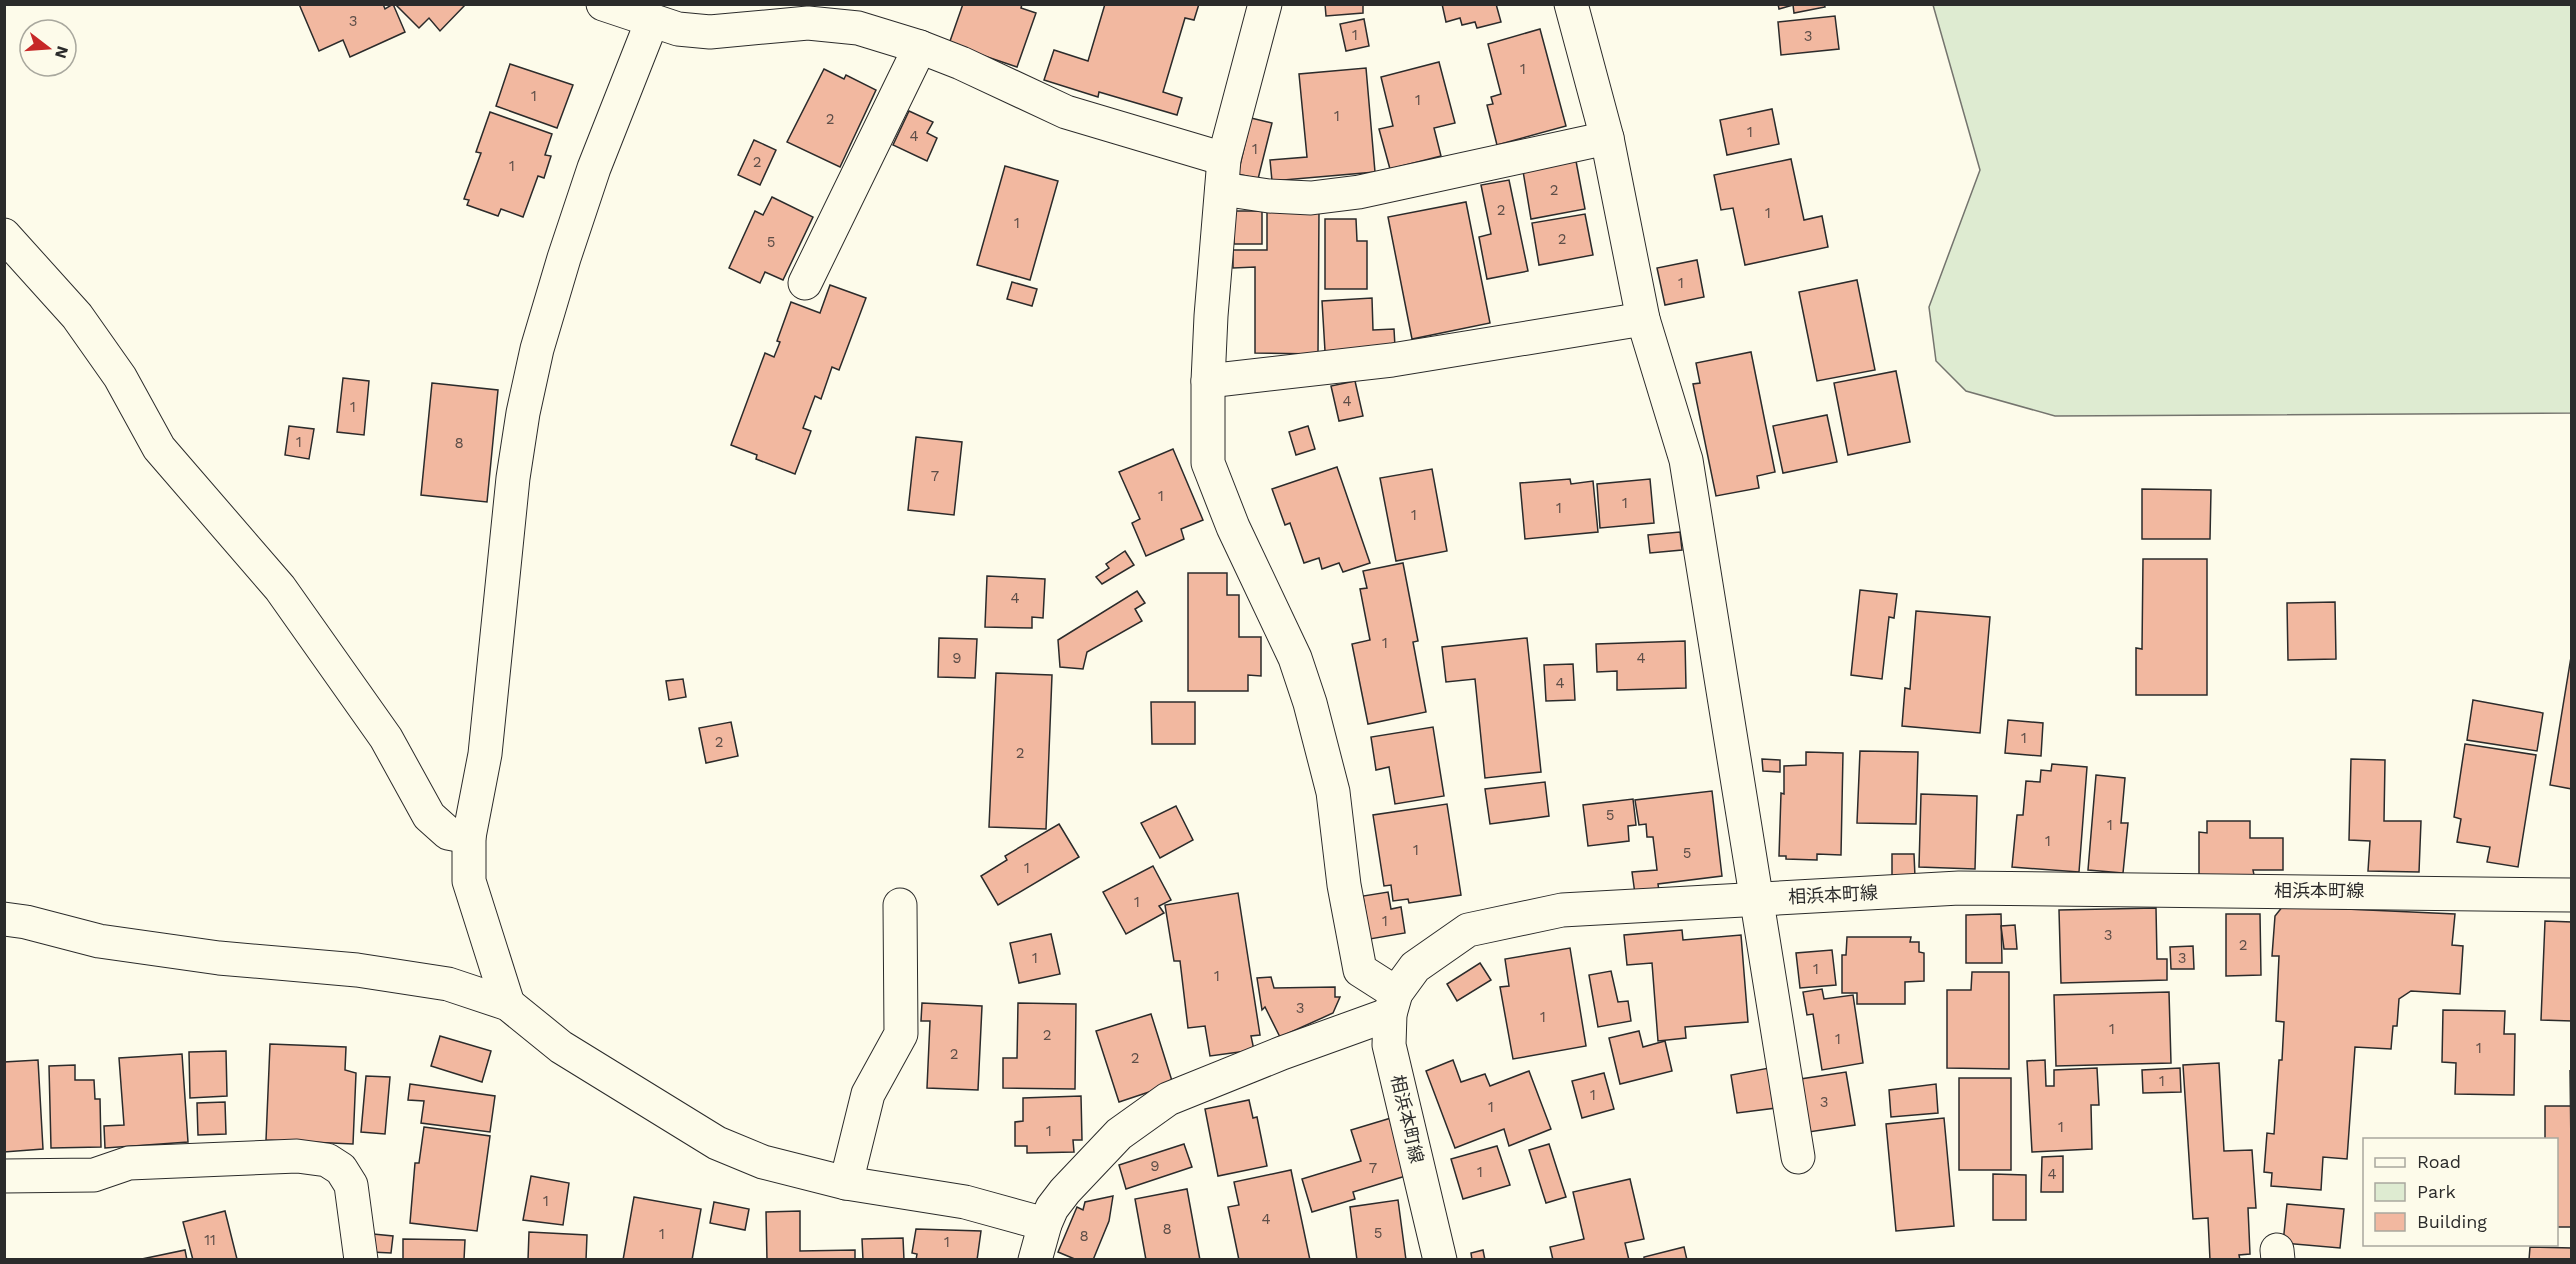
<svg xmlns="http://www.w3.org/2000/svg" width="2576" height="1264" font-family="'Work Sans','Noto Sans JP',sans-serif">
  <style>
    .green { fill: #deebd1; stroke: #74746e; stroke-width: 1.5 }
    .building { fill: #f2b8a0; stroke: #2b2b2b; stroke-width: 1.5 }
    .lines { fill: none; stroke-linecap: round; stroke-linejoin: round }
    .minor-casing { stroke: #2b2b2b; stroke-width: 35 }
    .major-casing { stroke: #2b2b2b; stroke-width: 35 }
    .minor { stroke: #fdfbea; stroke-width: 33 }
    .major { stroke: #fdfbea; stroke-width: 33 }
    .labels { text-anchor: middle; stroke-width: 4.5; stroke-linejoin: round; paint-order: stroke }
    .number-label { font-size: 15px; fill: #5d4e48 }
    .street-label { font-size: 18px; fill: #2b2b2b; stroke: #fdfbea }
  </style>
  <rect width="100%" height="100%" fill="#fdfbea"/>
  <path class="green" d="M1933,5H2571V413L2055,416L1966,391L1936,361L1929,307L1980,170Z"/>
  <g class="building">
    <path d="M299,4H383L385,9L393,4L405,32L350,57L343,40L319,51Z"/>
    <path d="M395,4H466L440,31L429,18L419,28Z"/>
    <path d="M963,4H1022L1021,8L1036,13L1017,67L949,44Z"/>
    <path d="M1105,4H1199L1194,20L1185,18L1163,92L1182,98L1177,115L1099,92L1098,97L1044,80L1054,50L1088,61Z"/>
    <path d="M1325,4H1363V13L1326,16Z"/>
    <path d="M1442,4H1496L1501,22L1477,28L1475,22L1462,25L1460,18L1446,22Z"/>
    <path d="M1778,4H1824L1825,7L1794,13L1793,5L1779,9Z"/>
    <path d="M1835,16L1839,49L1781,55L1778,22Z"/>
    <path d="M1364,19L1369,46L1346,51L1340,24Z"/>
    <path d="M1540,29L1566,126L1497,145L1487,105L1493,104L1491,97L1501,94L1488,44Z"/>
    <path d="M1439,62L1455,123L1434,128L1441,156L1390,169L1379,129L1393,126L1381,77Z"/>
    <path d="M510,64L573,85L557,128L496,106Z"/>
    <path d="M1366,68L1375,172L1272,181L1270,160L1307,157L1299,74Z"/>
    <path d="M824,69L844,79L846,75L876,90L840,167L787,142Z"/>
    <path d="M1772,109L1779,144L1727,155L1720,120Z"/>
    <path d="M909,111L933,122L927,133L937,138L927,161L893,145Z"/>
    <path d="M490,112L552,134L545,155L551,156L544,178L538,176L523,217L501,209L498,216L467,205L469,200L464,199L481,153L476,152Z"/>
    <path d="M1251,118L1272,123L1258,179L1238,174Z"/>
    <path d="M754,140L776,150L760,185L738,175Z"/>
    <path d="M1791,159L1804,220L1822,216L1828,247L1745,265L1733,208L1721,210L1714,175Z"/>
    <path d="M1576,161L1585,209L1531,219L1523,171Z"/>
    <path d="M1005,166L1058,181L1030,280L977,265Z"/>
    <path d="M1509,180L1528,271L1487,279L1479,237L1491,234L1481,185Z"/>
    <path d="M772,197L813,217L783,280L765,272L760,283L729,268L755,211L763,215Z"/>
    <path d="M1466,202L1490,323L1412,339L1388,217Z"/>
    <rect x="1234" y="211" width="28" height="33"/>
    <path d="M1319,211L1318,354L1255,353V267L1233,268V250H1267V212Z"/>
    <path d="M1585,214L1593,255L1539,265L1532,223Z"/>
    <path d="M1325,219H1356L1357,241H1367V289H1325Z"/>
    <path d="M1697,260L1704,297L1665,305L1657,268Z"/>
    <path d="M1857,280L1875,370L1817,381L1799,292Z"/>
    <path d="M1012,282L1037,289L1032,306L1007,299Z"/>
    <path d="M830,285L866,298L839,370L832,367L821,399L815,396L803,428L811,431L795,474L756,459L757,455L731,445L765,353L774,357L780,342L777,341L791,302L820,313Z"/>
    <path d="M1372,298L1373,330L1394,329L1395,347L1325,351L1322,301Z"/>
    <path d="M1751,352L1775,472L1757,476L1759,488L1716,496L1693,384L1700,383L1696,363Z"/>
    <path d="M1896,371L1910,442L1848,455L1834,383Z"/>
    <path d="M343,378L369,381L364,435L337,432Z"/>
    <path d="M1355,381L1363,416L1339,421L1331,386Z"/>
    <path d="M432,383L498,390L487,502L421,495Z"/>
    <path d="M1827,415L1837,462L1783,473L1773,426Z"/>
    <path d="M289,426L314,429L309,459L285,455Z"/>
    <path d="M1308,426L1315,449L1296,455L1289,432Z"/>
    <path d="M916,437L962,442L954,515L908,510Z"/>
    <path d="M1173,449L1203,520L1181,529L1184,539L1146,556L1132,523L1140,519L1119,472Z"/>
    <path d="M1337,467L1370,563L1343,572L1339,563L1322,569L1319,558L1304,563L1290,523L1285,525L1272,489Z"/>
    <path d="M1432,469L1447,551L1396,561L1380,478Z"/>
    <path d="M1570,479L1571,484L1593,481L1598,532L1525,539L1520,483Z"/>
    <path d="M1650,479L1654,523L1600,528L1597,484Z"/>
    <path d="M2142,489L2211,490L2210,539H2142Z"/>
    <path d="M1680,532L1682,550L1650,553L1648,535Z"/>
    <path d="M1125,551L1134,565L1102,584L1096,577L1109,568L1106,564Z"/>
    <path d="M2143,559H2207V695H2136V648L2142,649Z"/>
    <path d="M1403,563L1418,641L1413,642L1426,712L1368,724L1352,644L1370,640L1360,589L1367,588L1363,571Z"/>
    <path d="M1188,573H1227V595H1239V637H1261V676L1248,675V691H1188Z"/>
    <path d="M987,576L1045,579L1043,618L1032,617V628L985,627Z"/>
    <path d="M1860,590L1897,594L1894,618L1889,617L1882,679L1851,675Z"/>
    <path d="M1137,591L1145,603L1135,609L1142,621L1087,652L1083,669L1060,667L1058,640Z"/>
    <path d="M2335,602L2336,659L2288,660L2287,603Z"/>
    <path d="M1916,611L1990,617L1980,733L1902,726L1905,688L1910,689Z"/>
    <path d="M939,638L977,639L975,678L938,677Z"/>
    <path d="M1527,638L1541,772L1485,778L1475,679L1446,682L1442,647Z"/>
    <path d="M1685,641L1686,688L1617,690V671L1597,672L1596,644Z"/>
    <path d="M2571,657L2572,658V789L2550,785Z"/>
    <path d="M1573,664L1575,700L1546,701L1544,665Z"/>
    <path d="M996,673L1052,675L1046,829L989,827Z"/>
    <path d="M683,679L686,697L669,700L666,681Z"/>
    <path d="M2473,700L2543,713L2537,751L2467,740Z"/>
    <path d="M1151,702H1195V744H1152Z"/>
    <path d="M2008,720L2043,723L2041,756L2005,753Z"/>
    <path d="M731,722L738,756L706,763L699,728Z"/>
    <path d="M1433,727L1444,796L1395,804L1389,767L1376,770L1371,737Z"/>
    <path d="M2465,744L2536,755L2518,867L2487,862L2490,847L2457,842L2461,819L2454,817Z"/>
    <path d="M1860,751L1918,752L1916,824L1857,823Z"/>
    <path d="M1806,752L1843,753L1841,855L1817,854V860L1786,859V856H1779L1781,793L1784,794V766L1806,765Z"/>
    <path d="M1762,759L1780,760V772L1763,771Z"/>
    <path d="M2351,759L2385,760L2384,821H2421L2419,872L2368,871L2370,841L2349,840Z"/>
    <path d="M2052,764L2087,767L2079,872L2012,867L2017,815H2023L2026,781L2040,782L2041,770L2051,771Z"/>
    <path d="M2096,775L2125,778L2121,823H2128L2123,873L2088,870Z"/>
    <path d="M1545,782L1549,816L1490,824L1485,789Z"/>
    <path d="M1712,791L1722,876L1658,884L1659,891L1635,894L1632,872L1657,870L1653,837H1647L1646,824L1639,825L1635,800Z"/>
    <path d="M1921,794L1977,796L1975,869L1919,867Z"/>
    <path d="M1633,799L1636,825L1628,826L1629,841L1588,846L1583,805Z"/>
    <path d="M1447,804L1461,895L1409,903L1408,899L1393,901L1391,885L1384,886L1373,815Z"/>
    <path d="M1176,806L1193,840L1160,858L1141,823Z"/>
    <path d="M2207,821H2250V838H2283V870H2253L2254,875H2199V832L2207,833Z"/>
    <path d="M1059,824L1079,857L998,905L981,876L1007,860L1005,856Z"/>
    <path d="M1892,854H1914L1915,877H1892Z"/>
    <path d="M1153,866L1171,900L1159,906L1164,913L1126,934L1103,892Z"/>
    <path d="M1388,892L1391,909L1401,907L1405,933L1370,939L1363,896Z"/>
    <path d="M1238,893L1260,1035L1251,1036L1254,1050L1210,1056L1205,1026L1188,1028L1180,961H1174L1165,905Z"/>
    <path d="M2283,906L2455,914L2452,945L2463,946L2460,994L2411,991L2399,999L2397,1026H2393L2391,1049L2355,1047L2347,1159L2323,1157L2321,1190L2271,1186L2272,1173L2264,1172L2267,1133L2274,1134L2279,1060H2282L2284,1022L2276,1021L2279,956H2272L2275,916Z"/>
    <path d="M2156,908L2157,959H2167V980L2061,983L2059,910Z"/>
    <path d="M2001,914L2002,963H1966V915Z"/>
    <path d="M2226,914H2260L2261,975L2226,976Z"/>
    <path d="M2545,921L2572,922V1021L2541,1020Z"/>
    <path d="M2015,925L2017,949H2004L2001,926Z"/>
    <path d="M1682,930L1683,940L1741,935L1748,1022L1685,1027L1686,1038L1658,1041L1652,963L1627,965L1624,935Z"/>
    <path d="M1051,934L1060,974L1019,983L1010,943Z"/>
    <path d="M1847,937H1911L1910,942H1919V952L1924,953V981L1905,982V1004H1857V993H1842V955H1846Z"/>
    <path d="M2193,946L2194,969H2171L2170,947Z"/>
    <path d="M1570,948L1586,1046L1513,1059L1500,987L1509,986L1505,959Z"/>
    <path d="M1832,950L1836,985L1800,988L1796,953Z"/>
    <path d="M1480,963L1491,980L1457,1001L1447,984Z"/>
    <path d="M1611,971L1618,1002L1628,1001L1631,1021L1598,1027L1589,975Z"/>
    <path d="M1972,972H2009V1069L1947,1068V990H1971Z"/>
    <path d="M1271,977L1274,988L1335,987V997H1340L1333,1013L1280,1037L1265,1007L1262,1010L1257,978Z"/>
    <path d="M1822,989L1824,999L1853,995L1863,1063L1822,1070L1813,1014L1807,1015L1803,992Z"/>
    <path d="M2169,992L2171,1063L2056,1066L2054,995Z"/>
    <path d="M922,1003L982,1006L978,1090L927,1088L930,1021H921Z"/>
    <path d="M1018,1003L1076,1004L1075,1089L1003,1088V1058H1017Z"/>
    <path d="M2443,1010L2505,1011L2504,1034H2515L2514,1095L2455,1094L2456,1063L2442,1062Z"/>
    <path d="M1151,1014L1173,1084L1119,1102L1096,1031Z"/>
    <path d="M1639,1031L1643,1047L1665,1041L1672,1071L1620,1084L1609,1038Z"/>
    <path d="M440,1036L491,1051L482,1082L431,1066Z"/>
    <path d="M270,1044L346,1047L345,1070L356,1073L353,1144L266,1140Z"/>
    <path d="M226,1051L227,1096L190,1098L189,1052Z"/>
    <path d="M182,1054L188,1142L105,1148L104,1126L124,1125L119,1058Z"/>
    <path d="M38,1060L43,1149L4,1152V1062Z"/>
    <path d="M1453,1060L1461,1082L1485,1074L1490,1086L1529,1071L1551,1129L1509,1146L1504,1129L1455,1148L1426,1071Z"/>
    <path d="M2045,1060L2046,1086H2054V1070L2097,1068L2099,1105H2091L2092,1149L2032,1152L2027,1061Z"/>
    <path d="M2219,1063L2224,1151L2252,1150L2256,1208H2248L2250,1254L2239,1255L2240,1260H2210L2208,1218L2193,1219L2183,1065Z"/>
    <path d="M75,1065V1080H94L95,1099H100L101,1147L51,1148L49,1066Z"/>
    <path d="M1769,1068L1776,1108L1737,1113L1731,1075Z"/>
    <path d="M2180,1068L2181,1092L2143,1093L2142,1070Z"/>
    <path d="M2570,1070L2572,1227H2556V1140H2545V1106H2571Z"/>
    <path d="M1846,1072L1855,1125L1802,1133L1794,1080Z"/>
    <path d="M1604,1073L1614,1109L1582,1118L1572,1081Z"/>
    <path d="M366,1076L390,1077L385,1134L361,1132Z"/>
    <rect x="1959" y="1078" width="52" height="92"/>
    <path d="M410,1084L495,1096L490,1132L421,1123L424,1101L408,1100Z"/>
    <path d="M1936,1084L1938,1113L1891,1117L1889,1090Z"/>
    <path d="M1081,1096L1082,1140H1073L1074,1152L1027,1153V1146H1015V1122L1023,1121V1098Z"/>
    <path d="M1249,1100L1253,1118L1257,1117L1267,1166L1218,1176L1205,1109Z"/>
    <path d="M225,1102L226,1134L198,1135L197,1103Z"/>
    <path d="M1391,1118L1409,1175L1353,1192L1355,1199L1312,1212L1302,1179L1361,1161L1351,1130Z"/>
    <path d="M1944,1118L1954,1226L1896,1231L1886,1124Z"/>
    <path d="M424,1127L490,1136L477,1231L410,1223L415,1163H419Z"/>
    <path d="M1184,1144L1192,1167L1126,1189L1119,1165Z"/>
    <path d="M1549,1144L1566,1197L1546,1203L1529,1150Z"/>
    <path d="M1497,1146L1510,1185L1463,1199L1451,1159Z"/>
    <path d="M2063,1156V1192H2041L2042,1157Z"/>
    <path d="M1291,1170L1310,1260H1239L1228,1207L1239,1205L1234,1182Z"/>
    <path d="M1993,1174L2026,1175V1220H1993Z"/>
    <path d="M531,1176L569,1183L563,1225L523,1220Z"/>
    <path d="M1630,1179L1644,1239L1625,1243L1629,1260H1553L1550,1247L1584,1239L1573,1192Z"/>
    <path d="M1187,1189L1200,1260H1146L1135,1199Z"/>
    <path d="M1113,1196L1109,1221L1093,1260H1077L1058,1252L1077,1207L1083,1210L1085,1202Z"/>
    <path d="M634,1197L701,1209L692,1260H623Z"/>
    <path d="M1398,1200L1406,1260H1357L1350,1207Z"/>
    <path d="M714,1202L749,1209L745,1230L710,1223Z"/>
    <path d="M2287,1204L2344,1209L2340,1248L2283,1243Z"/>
    <path d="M225,1211L237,1259L193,1260L183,1222Z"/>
    <path d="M800,1211V1251L855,1250V1260H767L766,1212Z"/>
    <path d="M916,1229L981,1231L977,1260H916L917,1254L912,1253Z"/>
    <path d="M529,1232L587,1235L586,1260H528Z"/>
    <path d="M373,1234L393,1236L391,1253L371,1252Z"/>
    <path d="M903,1238L904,1260H863L862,1239Z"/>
    <path d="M403,1239L465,1240L464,1260H403Z"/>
    <path d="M1684,1247L1687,1260H1644V1257Z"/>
    <path d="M2530,1247L2572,1248V1260H2529Z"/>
    <path d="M185,1250L187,1260H137Z"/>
    <path d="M1483,1250L1485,1260H1472L1471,1253Z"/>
  </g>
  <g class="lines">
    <g class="minor-casing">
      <g id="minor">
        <path d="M603,4L678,29L710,32L808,23L858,28L920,47L961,63L1066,112L1224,159"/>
        <path d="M1265,4L1224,159L1211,316L1208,381V463L1233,527L1295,658L1310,703L1333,792L1344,885L1360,970L1396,993"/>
        <path d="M1571,4L1607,138L1643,319L1686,460L1798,1157"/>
        <path d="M1222,189L1269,196L1311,198L1359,192L1607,138"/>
        <path d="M4,235L77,316L120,377L159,448L280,588L386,738L429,816L448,833L469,837"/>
        <path d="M805,283L920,47"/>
        <path d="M1208,381L1392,360L1643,319"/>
        <path d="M4,919L26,922L99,941L219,958L357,970L448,984L508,1004L561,1047L717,1143L763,1162L846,1183L965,1202L1045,1224"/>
        <path d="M508,1004L469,881V837L485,754L513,478L523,413L537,349L564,258L594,168L652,21"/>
        <path d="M4,1176L94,1175L129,1163L297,1156L327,1160L341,1169L351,1185L361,1260"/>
        <path d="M846,1183L868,1094L901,1034L900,905"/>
        <path d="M2277,1250L2278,1260"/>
        <path d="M1035,1260L1045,1224L1052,1208L1065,1191L1119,1134L1168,1099L1282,1053L1390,1014"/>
      </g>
    </g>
    <g class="major-casing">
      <path id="major" d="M1440,1260L1389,1045L1390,1014L1396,993L1415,967L1468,930L1562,910L1959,888L2572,895"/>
    </g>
    <use href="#minor" class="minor"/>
    <use href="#major" class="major"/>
  </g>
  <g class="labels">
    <g class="number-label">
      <text x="353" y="26">3</text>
      <text x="1355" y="40">1</text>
      <text x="1808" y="41">3</text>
      <text x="1523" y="74">1</text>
      <text x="534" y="101">1</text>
      <text x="1418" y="105">1</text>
      <text x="1337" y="121">1</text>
      <text x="830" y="124">2</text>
      <text x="1750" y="137">1</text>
      <text x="914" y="141">4</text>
      <text x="1255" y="154">1</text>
      <text x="757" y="167">2</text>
      <text x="512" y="171">1</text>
      <text x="1554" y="195">2</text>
      <text x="1501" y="215">2</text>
      <text x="1768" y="218">1</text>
      <text x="1017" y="228">1</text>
      <text x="1562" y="244">2</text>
      <text x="771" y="247">5</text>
      <text x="1681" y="288">1</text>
      <text x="1347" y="406">4</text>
      <text x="353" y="412">1</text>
      <text x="299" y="447">1</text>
      <text x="459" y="448">8</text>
      <text x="935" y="481">7</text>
      <text x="1161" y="501">1</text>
      <text x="1625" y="508">1</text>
      <text x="1559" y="513">1</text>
      <text x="1414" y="520">1</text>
      <text x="1015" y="603">4</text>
      <text x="1385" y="648">1</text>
      <text x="957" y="663">9</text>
      <text x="1641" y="663">4</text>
      <text x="1560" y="688">4</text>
      <text x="2024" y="743">1</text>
      <text x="719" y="747">2</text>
      <text x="1020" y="758">2</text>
      <text x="1610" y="820">5</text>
      <text x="2110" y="830">1</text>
      <text x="2048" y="846">1</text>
      <text x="1416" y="855">1</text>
      <text x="1687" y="858">5</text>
      <text x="1027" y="873">1</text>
      <text x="1137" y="907">1</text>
      <text x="1385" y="926">1</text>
      <text x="2108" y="940">3</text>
      <text x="2243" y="950">2</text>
      <text x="1035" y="963">1</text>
      <text x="2182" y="963">3</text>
      <text x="1816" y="974">1</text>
      <text x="1217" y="981">1</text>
      <text x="1300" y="1013">3</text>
      <text x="1543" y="1022">1</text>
      <text x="2112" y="1034">1</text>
      <text x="1047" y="1040">2</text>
      <text x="1838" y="1044">1</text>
      <text x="2479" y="1053">1</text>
      <text x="954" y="1059">2</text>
      <text x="1135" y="1063">2</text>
      <text x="2162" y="1086">1</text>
      <text x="1593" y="1100">1</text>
      <text x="1824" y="1107">3</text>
      <text x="1491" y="1112">1</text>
      <text x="2061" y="1132">1</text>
      <text x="1049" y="1136">1</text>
      <text x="1155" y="1171">9</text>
      <text x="1373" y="1173">7</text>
      <text x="1480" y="1177">1</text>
      <text x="2052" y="1179">4</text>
      <text x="546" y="1206">1</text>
      <text x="1266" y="1224">4</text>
      <text x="1167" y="1234">8</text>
      <text x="1378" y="1238">5</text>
      <text x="662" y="1239">1</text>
      <text x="1084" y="1241">8</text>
      <text x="210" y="1245">11</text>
      <text x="947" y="1247">1</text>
    </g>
    <g class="street-label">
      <text x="2319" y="897">相浜本町線</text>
      <text transform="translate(1833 895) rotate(-3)" y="6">相浜本町線</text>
      <text transform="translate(1407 1119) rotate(77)" y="6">相浜本町線</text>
    </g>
  </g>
  <rect width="2576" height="1264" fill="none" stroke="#2b2b2b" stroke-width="12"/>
  <rect x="2363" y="1138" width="195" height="108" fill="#fdfbea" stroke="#a9a89e" stroke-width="1.5"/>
  <rect x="2375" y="1158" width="30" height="9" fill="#fdfbea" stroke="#a9a89e" stroke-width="1.5"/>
  <text x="2417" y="1168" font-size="18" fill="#2b2b2b">Road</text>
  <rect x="2375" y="1183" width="30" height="18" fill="#deebd1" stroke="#a9a89e" stroke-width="1.5"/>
  <text x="2417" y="1198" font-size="18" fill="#2b2b2b">Park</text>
  <rect x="2375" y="1213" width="30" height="18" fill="#f2b8a0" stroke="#a9a89e" stroke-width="1.5"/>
  <text x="2417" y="1228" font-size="18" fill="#2b2b2b">Building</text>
  <g transform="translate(48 48) rotate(107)"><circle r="28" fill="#fdfbea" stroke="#a9a89e" stroke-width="1.5"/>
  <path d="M0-4.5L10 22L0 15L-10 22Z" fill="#c62828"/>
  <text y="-9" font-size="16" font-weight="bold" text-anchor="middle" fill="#2b2b2b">N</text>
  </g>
</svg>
